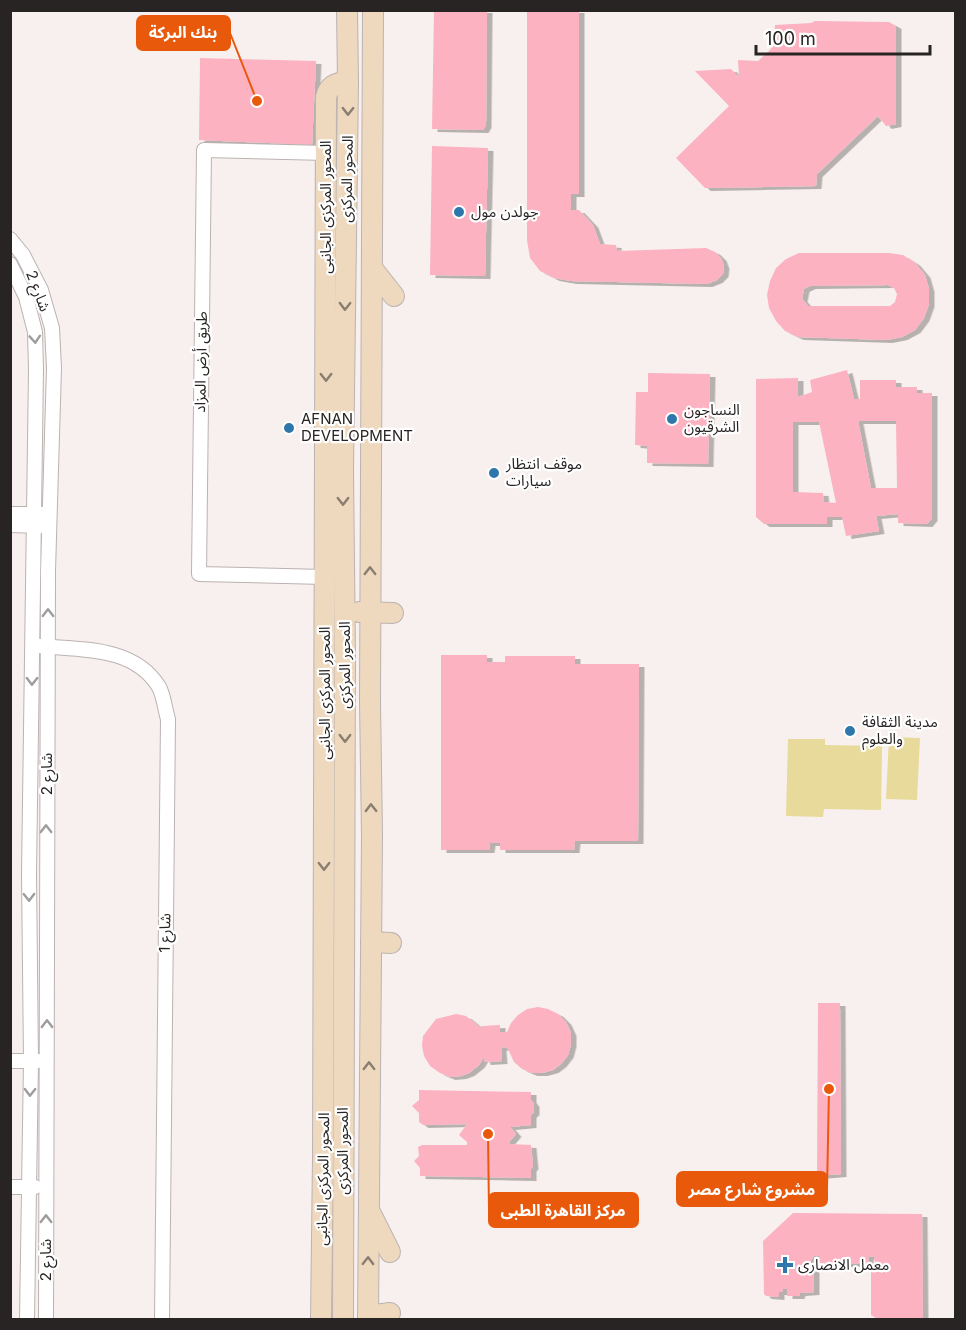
<svg xmlns="http://www.w3.org/2000/svg" width="966" height="1330" font-family="Inter,'Noto Sans Arabic',sans-serif">
  <style>
    .grass { fill: #e8da9a }
    .building { fill: #fdb2c2; fill-rule: evenodd; filter: url(#shadow) }
    .lines { fill: none; stroke-linecap: round; stroke-linejoin: round }
    .street-casing { stroke: #bbb3b1; stroke-width: 16 }
    .secondary-casing { stroke: #bbb3b1; stroke-width: 22 }
    .street { stroke: #fff; stroke-width: 14 }
    .secondary { stroke: #eed9bf; stroke-width: 20 }
    .oneway { stroke: #8a7e71 }
    .oneway2 { stroke: #9e9c9c }
    .poi-dot { fill: #2e77ab; stroke: #fff; stroke-width: 2 }
    .labels { text-anchor: middle; stroke-width: 4.5; stroke-linejoin: round; paint-order: stroke }
    .street-label { font-size: 15px; fill: #272423; stroke: #fff }
    .poi-label { font-size: 15px; fill: #272423; stroke: #fff; text-anchor: start }
    .leader { fill: none; stroke: #e8590c; stroke-width: 2 }
    .callout-dot { fill: #e8590c; stroke: #fff; stroke-width: 2 }
    .callout { fill: #e8590c; stroke: #e8590c; stroke-width: 2 }
    .callout-label { font-size: 16px; text-anchor: middle; font-weight: bold; fill: #fff }
  </style>
  <defs>
    <filter id="shadow"><feDropShadow dx="5.5" dy="3" stdDeviation="0" flood-color="#0004"/></filter>
  </defs>
  <rect width="100%" height="100%" fill="#f8f0ee"/>
  <g class="grass">
    <path d="M889,737L920,738L917,800L886,799Z"/>
    <path d="M788,739H825V745L882,746L881,810L824,809L823,817L786,816Z"/>
  </g>
  <g class="building">
    <path d="M434,10H487L486,125L483,130L432,129Z"/>
    <path d="M527,10H579V194H571V210H579L593,225L600,244L616,245L617,251L706,248L715,252L721,258L724,266L723,274L717,280L707,284L571,281L554,278L540,271L530,258L527,240Z"/>
    <path d="M815,21L889,22L896,26V124L886,126L878,116L817,174L816,186L705,188L676,158L729,106L695,71L731,69L739,77L738,60L758,61L770,50L774,43L775,25L811,23Z"/>
    <path d="M200,58L316,61L312,145L199,140Z"/>
    <path d="M432,146L488,148L485,276L430,275Z"/>
    <path d="M799,253H889L903,255L915,263L925,275L929,289V304L924,318L915,330L902,337L887,340L798,337L785,331L776,321L769,308L767,295L770,281L776,268L786,259ZM888,285L894,288L897,294L895,302L890,306H808L802,299L804,289L810,286Z"/>
    <path d="M847,370L854,399H860V380H896V387H917V393H932V518L927,524L898,523V514L876,516L879,531L846,536L842,517H827V524H764L756,517V379L798,378V397L812,392L810,380ZM858,421H896L897,488H871ZM793,422H819L836,503L824,502L823,493L793,492Z"/>
    <path d="M648,373L710,374L708,464L647,463V446L635,445L636,392H648Z"/>
    <path d="M441,655H487V662H505V656H575V664H639L638,841H575L574,850H500V843H490L489,850H441Z"/>
    <path d="M818,1003H840L841,1174L817,1176Z"/>
    <path d="M538,1007L548,1009L558,1014L566,1022L571,1033V1044L568,1055L561,1064L553,1070L542,1073H532L522,1069L514,1062L507,1047L501,1048L502,1061L485,1062L484,1057L479,1065L469,1073L461,1076L450,1077L440,1073L430,1066L424,1056L422,1046L423,1036L436,1019L456,1014L466,1016L482,1029V1026L500,1025V1032H507L511,1023L518,1015L527,1009Z"/>
    <path d="M419,1090L531,1092V1100L534,1104V1112L531,1115V1125L510,1127L516,1134L509,1142L510,1144L531,1145L533,1166L531,1169V1178L420,1176V1168L414,1161L419,1156L418,1147L422,1145H467V1142L459,1135L467,1124L423,1125L419,1122V1113L412,1106L419,1100Z"/>
    <path d="M793,1213L922,1214L923,1320H879L871,1315V1272L875,1267H881L880,1263L875,1264L874,1256L868,1257L869,1263L846,1264L819,1263V1256H814L810,1262H807V1267H811L814,1270V1292L800,1293L799,1296H787V1289H782L783,1292H779V1297L766,1296L764,1294L763,1241Z"/>
  </g>
  <g class="lines">
    <g class="street-casing">
      <g id="street">
        <path d="M10,239L23,255L41,290L52,328L54,368L48,571L46,1320"/>
        <path d="M10,264L26,297L35,332L36,369L29,874L31,1061L27,1320"/>
        <path d="M10,514H44"/>
        <path d="M10,525L41,526"/>
        <path d="M325,577L199,574L204,150L327,153"/>
        <path d="M39,646C81,650 134,646 159,687C164,696 165,710 168,719L162,1320"/>
        <path d="M10,1061H38"/>
        <path d="M10,1187H35"/>
      </g>
    </g>
    <g class="secondary-casing">
      <g id="secondary">
        <path d="M372,268L394,296"/>
        <path d="M359,612L393,613"/>
        <path d="M371,942L391,943"/>
        <path d="M371,1214L390,1252"/>
        <path d="M368,1316L390,1313"/>
        <path d="M321,1320L323,1158L326,97C329,85 337,82 348,82"/>
        <path d="M343,1320L345,656L343,470L348,82L347,10"/>
        <path d="M368,1320L372,835L370,702L373,10"/>
      </g>
    </g>
    <use href="#street" class="street"/>
    <use href="#secondary" class="secondary"/>
  </g>
  <defs><path id="oneway-chevron" d="M-2-3.5L2.5 0L-2 3.5" fill="none" stroke-width="1.6" stroke-linecap="round" stroke-linejoin="round" transform="scale(1.5)"/></defs>
  <g class="oneway">
    <use href="#oneway-chevron" transform="translate(348 111) rotate(91)"/>
    <use href="#oneway-chevron" transform="translate(345 306) rotate(91)"/>
    <use href="#oneway-chevron" transform="translate(326 377) rotate(90)"/>
    <use href="#oneway-chevron" transform="translate(343 501) rotate(90)"/>
    <use href="#oneway-chevron" transform="translate(370 571) rotate(-90)"/>
    <use href="#oneway-chevron" transform="translate(345 738) rotate(90)"/>
    <use href="#oneway-chevron" transform="translate(371 808) rotate(-91)"/>
    <use href="#oneway-chevron" transform="translate(324 866) rotate(90)"/>
    <use href="#oneway-chevron" transform="translate(369 1066) rotate(-90)"/>
    <use href="#oneway-chevron" transform="translate(368 1261) rotate(-89)"/>
  </g>
  <g class="oneway2">
    <use href="#oneway-chevron" transform="translate(35 339) rotate(86)"/>
    <use href="#oneway-chevron" transform="translate(48 613) rotate(-90)"/>
    <use href="#oneway-chevron" transform="translate(32 681) rotate(91)"/>
    <use href="#oneway-chevron" transform="translate(46 829) rotate(-90)"/>
    <use href="#oneway-chevron" transform="translate(29 897) rotate(89)"/>
    <use href="#oneway-chevron" transform="translate(47 1024) rotate(-90)"/>
    <use href="#oneway-chevron" transform="translate(30 1092) rotate(91)"/>
    <use href="#oneway-chevron" transform="translate(46 1219) rotate(-90)"/>
  </g>
  <g class="poi-dot">
    <circle cx="459" cy="212" r="6"/>
    <circle cx="672" cy="419" r="6"/>
    <circle cx="289" cy="428" r="6"/>
    <circle cx="494" cy="473" r="6"/>
    <circle cx="850" cy="731" r="6"/>
    <path d="M782 1256h6v6h6v6h-6v6h-6v-6h-6v-6h6z"/>
  </g>
  <g class="labels">
    <g class="street-label">
      <text transform="translate(347 179) rotate(-89)" y="5">المحور المركزى</text>
      <text transform="translate(326 207) rotate(-90)" y="5">المحور المركزى الجانبى</text>
      <text transform="translate(38 291) rotate(69)" y="5">شارع 2</text>
      <text transform="translate(201 362) rotate(-89)" y="5">طريق أرض المزاد</text>
      <text transform="translate(345 665) rotate(-90)" y="5">المحور المركزى</text>
      <text transform="translate(325 693) rotate(-90)" y="5">المحور المركزى الجانبى</text>
      <text transform="translate(47 774) rotate(-90)" y="5">شارع 2</text>
      <text transform="translate(165 933) rotate(-89)" y="5">شارع 1</text>
      <text transform="translate(343 1151) rotate(-90)" y="5">المحور المركزى</text>
      <text transform="translate(323 1179) rotate(-89)" y="5">المحور المركزى الجانبى</text>
      <text transform="translate(46 1260) rotate(-90)" y="5">شارع 2</text>
    </g>
    <g class="poi-label">
      <text x="471" y="217">جولدن مول</text>
      <text x="684" y="415">النساجون<tspan x="684" dy="17">الشرقيون</tspan></text>
      <text x="301" y="424">AFNAN<tspan x="301" dy="17">DEVELOPMENT</tspan></text>
      <text x="506" y="469">موقف انتظار<tspan x="506" dy="17">سيارات</tspan></text>
      <text x="862" y="727">مدينة الثقافة<tspan x="862" dy="17">والعلوم</tspan></text>
      <text x="798" y="1270">معمل الانصارى</text>
    </g>
  </g>
  <path class="leader" d="M257 101L230 33M829 1089L827 1189M488 1134L489 1210"/>
  <g class="callout-dot">
    <circle cx="257" cy="101" r="6"/>
    <circle cx="829" cy="1089" r="6"/>
    <circle cx="488" cy="1134" r="6"/>
  </g>
  <g class="callout">
    <rect x="137" y="16" width="93" height="34" rx="6"/>
    <rect x="677" y="1172" width="150" height="34" rx="6"/>
    <rect x="489" y="1193" width="149" height="34" rx="6"/>
  </g>
  <g class="callout-label">
    <text x="183" y="38">بنك البركة</text>
    <text x="752" y="1195">مشروع شارع مصر</text>
    <text x="563" y="1216">مركز القاهرة الطبى</text>
  </g>
  <rect width="966" height="1330" fill="none" stroke="#272423" stroke-width="24"/>
  <path d="M756 45v9h174v-9" fill="none" stroke="#272423" stroke-width="3"/>
  <text x="765" y="45" font-size="18" fill="#272423" stroke="#ffffff" stroke-width="4.5" paint-order="stroke">100 m</text>
</svg>
